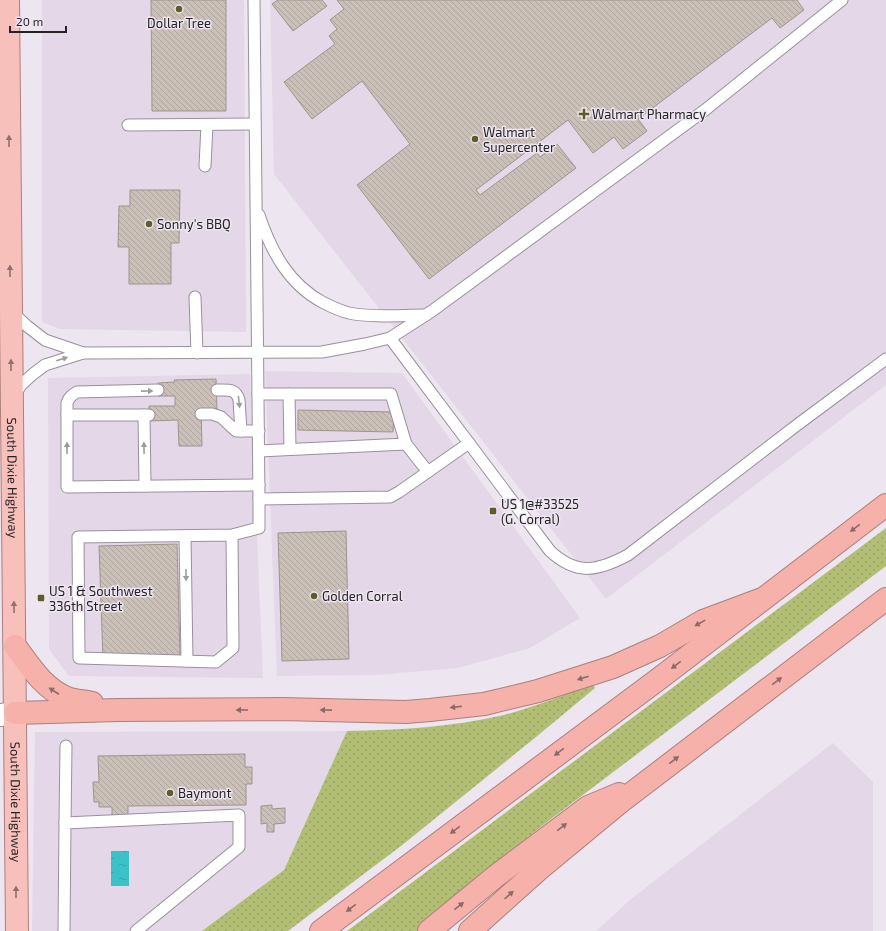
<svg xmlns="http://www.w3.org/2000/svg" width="886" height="931" font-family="'Exo 2',sans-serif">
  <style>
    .built { fill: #e4d8e8 }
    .grass { fill: url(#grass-dots) }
    .water { fill: url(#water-ripples) }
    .building { fill: url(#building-back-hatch); stroke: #9d948c }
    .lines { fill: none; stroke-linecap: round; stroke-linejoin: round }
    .service-casing { stroke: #98919b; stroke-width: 13 }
    .tertiary-casing { stroke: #98919b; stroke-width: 24 }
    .trunk-casing { stroke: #ac7f7c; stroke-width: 24 }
    .motorway-casing { stroke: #ac7f7c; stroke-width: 24 }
    .service { stroke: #fff; stroke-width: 11 }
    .tertiary { stroke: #fff; stroke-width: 22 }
    .trunk { stroke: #f7c0bb; stroke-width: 22 }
    .motorway { stroke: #f5b1aa; stroke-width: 22 }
    .oneway { fill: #8e7170 }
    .oneway2 { fill: #9d9c9d }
    .oneway3 { fill: #8d6a68 }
    .poi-dot { fill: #605c28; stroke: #ede5ef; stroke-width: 1.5 }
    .labels { text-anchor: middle; stroke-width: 3; stroke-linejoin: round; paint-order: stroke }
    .poi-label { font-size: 13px; fill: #252226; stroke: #ede5ef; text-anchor: start }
    .street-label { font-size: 13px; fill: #252226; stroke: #ede5ef }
  </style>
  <defs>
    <pattern id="grass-dots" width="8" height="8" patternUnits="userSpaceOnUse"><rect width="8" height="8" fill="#b1be74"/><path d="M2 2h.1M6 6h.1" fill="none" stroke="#98a364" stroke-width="1.8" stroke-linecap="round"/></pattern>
    <pattern id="water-ripples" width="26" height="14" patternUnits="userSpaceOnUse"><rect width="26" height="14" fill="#3bc2c9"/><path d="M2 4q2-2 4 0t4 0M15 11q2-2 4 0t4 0" fill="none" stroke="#34a6ac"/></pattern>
    <pattern id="building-back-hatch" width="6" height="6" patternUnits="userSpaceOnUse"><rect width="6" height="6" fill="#cac0b8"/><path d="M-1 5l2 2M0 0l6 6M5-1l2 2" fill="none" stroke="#ada59e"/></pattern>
  </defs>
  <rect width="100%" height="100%" fill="#ede5ef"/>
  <g class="built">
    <path d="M42,0H244L246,332L60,329L42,322Z"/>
    <path d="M270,0H886V385L606,599L274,174Z"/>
    <path d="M265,371L402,373L580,618L530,648L458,668L375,675L277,676Z"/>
    <path d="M250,374L263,678L69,676L49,649L48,378Z"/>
    <path d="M347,731L284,870L202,931H32L35,732Z"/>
    <path d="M833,743L873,782V931H596L631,899Z"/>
  </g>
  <g class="grass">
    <path d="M886,528V566L551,819L491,866L419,931H347Z"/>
    <path d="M593,684L595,688L536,737L401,846L288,931H202L284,870L347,731C399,730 453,727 504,715C534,707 564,695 593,684Z"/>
  </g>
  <rect class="water" x="111" y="851" width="18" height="35"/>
  <g class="building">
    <path d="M151,0H226V111H152Z"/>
    <path d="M278,0H322L327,6L293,31L272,4Z"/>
    <path d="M337,0H797L804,10L780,28L772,18L638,119L647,131L623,149L614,137L593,153L568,120L476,190L480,195L537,153L540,157L557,144L576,168L429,279L357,185L410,144L362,81L312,119L284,82L335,44L329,36L337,29L330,20L344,9Z"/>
    <path d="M130,190H180L179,243H171V284H129V247H118L119,206H130Z"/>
    <path d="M216,379L217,409H201L202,446H179L178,420L149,421V406H175V396H158V383L175,382L174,380Z"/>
    <path d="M298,410L394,412L393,432L298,430Z"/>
    <path d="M346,531L349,659L282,661L278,533Z"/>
    <path d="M177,544L180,656L103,659L99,546Z"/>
    <path d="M245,754V767H252V784H246V805L128,806V817H112V807H99V802H94L93,782H99L98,756Z"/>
    <path d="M272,805V809L285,808V823L274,824V832H267V823L261,824V806Z"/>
  </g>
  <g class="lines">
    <g class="service-casing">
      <g id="service">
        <path d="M254,0L259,499L390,497L399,492L469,443"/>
        <path d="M128,125L255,124"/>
        <path d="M205,166L207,125"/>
        <path d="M259,215C271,251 289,285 324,303C332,307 341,311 349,313C374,318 401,315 426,315"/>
        <path d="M195,297L197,353"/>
        <path d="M12,312L27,326L45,340L83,353"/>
        <path d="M390,338L550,551C577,576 598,571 628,555L797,425L886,359"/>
        <path d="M158,390L77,392C72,395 69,397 67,403V487L259,485"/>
        <path d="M217,390C227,390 236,388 239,400L241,431"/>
        <path d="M258,394H391L406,444"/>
        <path d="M289,394L290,449"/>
        <path d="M14,396L21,385L33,374L45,365L83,353L322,352L365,344L390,338L432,311L705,110L842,0"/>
        <path d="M201,414H212L221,417L236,431H259"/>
        <path d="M67,415H144"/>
        <path d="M259,451L406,444L428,472"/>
        <path d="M145,486L144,415H149"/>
        <path d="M232,535L233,648L216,662L79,658L78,537L232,535L259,528V499"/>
        <path d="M185,536L187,661"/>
        <path d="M65,823L66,746"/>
        <path d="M64,931L65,823L239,815V847L136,931"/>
      </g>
    </g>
    <g class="tertiary-casing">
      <path id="tertiary" d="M0,715L15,713"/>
    </g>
    <g class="trunk-casing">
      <g id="trunk">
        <path id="s1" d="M8,0C10,310 15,621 17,931"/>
      </g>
    </g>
    <g class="motorway-casing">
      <g id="motorway">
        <path d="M15,646C30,666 43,688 67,698C75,701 84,701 92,703"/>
        <path d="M15,713L118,710L281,709L406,712L430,710L484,704L538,691L613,667L660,646L703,621L762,599"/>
        <path d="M321,931L660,678L886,505"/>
        <path d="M429,931L496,876L588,807L619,794"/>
        <path d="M470,931L538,870L619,803L886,599"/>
      </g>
    </g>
    <use href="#service" class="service"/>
    <use href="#tertiary" class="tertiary"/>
    <use href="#trunk" class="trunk"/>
    <use href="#motorway" class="motorway"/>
  </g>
  <defs><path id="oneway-solid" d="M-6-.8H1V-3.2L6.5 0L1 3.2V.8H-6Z"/></defs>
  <g class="oneway">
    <use href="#oneway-solid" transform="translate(9 141) rotate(-90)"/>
    <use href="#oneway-solid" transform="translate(10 271) rotate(-90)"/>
    <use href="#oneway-solid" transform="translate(11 365) rotate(-90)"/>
    <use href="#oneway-solid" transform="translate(14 607) rotate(-91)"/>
    <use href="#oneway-solid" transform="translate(16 892) rotate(-90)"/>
  </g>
  <g class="oneway2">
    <use href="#oneway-solid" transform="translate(62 359) rotate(-17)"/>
    <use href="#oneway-solid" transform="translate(147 391) rotate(-1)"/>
    <use href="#oneway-solid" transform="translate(239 402) rotate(84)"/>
    <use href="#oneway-solid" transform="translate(67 448) rotate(-90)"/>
    <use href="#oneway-solid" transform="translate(144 448) rotate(-91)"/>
    <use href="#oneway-solid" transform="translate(186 575) rotate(89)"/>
  </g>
  <g class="oneway3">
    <use href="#oneway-solid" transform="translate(855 528) rotate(143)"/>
    <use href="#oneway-solid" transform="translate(700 623) rotate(151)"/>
    <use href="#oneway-solid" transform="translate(676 665) rotate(142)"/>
    <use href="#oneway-solid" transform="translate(583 678) rotate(162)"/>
    <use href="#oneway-solid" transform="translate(777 681) rotate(-37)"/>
    <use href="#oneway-solid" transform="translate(54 691) rotate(-147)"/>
    <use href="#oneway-solid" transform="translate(456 707) rotate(173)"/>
    <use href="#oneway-solid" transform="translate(242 710) rotate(180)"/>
    <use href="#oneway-solid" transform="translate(326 710) rotate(-179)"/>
    <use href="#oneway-solid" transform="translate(559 752) rotate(143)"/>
    <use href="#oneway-solid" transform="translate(674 760) rotate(-38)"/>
    <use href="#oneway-solid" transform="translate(562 827) rotate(-37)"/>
    <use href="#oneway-solid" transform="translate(455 830) rotate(143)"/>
    <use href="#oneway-solid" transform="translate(509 895) rotate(-42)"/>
    <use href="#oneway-solid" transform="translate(459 906) rotate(-38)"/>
    <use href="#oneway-solid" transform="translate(351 908) rotate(143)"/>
  </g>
  <g class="poi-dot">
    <circle cx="179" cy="9" r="4"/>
    <path d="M582 108h4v4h4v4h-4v4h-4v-4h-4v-4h4z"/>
    <circle cx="475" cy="139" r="4"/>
    <circle cx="149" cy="224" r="4"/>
    <rect x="489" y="507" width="8" height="8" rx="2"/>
    <circle cx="314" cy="596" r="4"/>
    <rect x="37" y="594" width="8" height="8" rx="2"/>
    <circle cx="170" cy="793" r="4"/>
  </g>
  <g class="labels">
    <g class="poi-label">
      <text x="179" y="28" text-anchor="middle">Dollar Tree</text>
      <text x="592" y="119">Walmart Pharmacy</text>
      <text x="483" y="137">Walmart<tspan x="483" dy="15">Supercenter</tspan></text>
      <text x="157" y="229">Sonny's BBQ</text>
      <text x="501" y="509">US 1@#33525<tspan x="501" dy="15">(G. Corral)</tspan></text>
      <text x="49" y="596">US 1 &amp; Southwest<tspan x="49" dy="15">336th Street</tspan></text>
      <text x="322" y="601">Golden Corral</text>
      <text x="178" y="798">Baymont</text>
    </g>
    <g class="street-label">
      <text dy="5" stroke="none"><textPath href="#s1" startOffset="478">South Dixie Highway</textPath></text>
      <text dy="5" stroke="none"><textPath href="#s1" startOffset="802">South Dixie Highway</textPath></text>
    </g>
  </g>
  <path d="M10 26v6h56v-6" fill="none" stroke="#252226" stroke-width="2"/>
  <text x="16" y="26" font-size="12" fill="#252226" stroke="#ede5ef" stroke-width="3" paint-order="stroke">20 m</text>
</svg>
